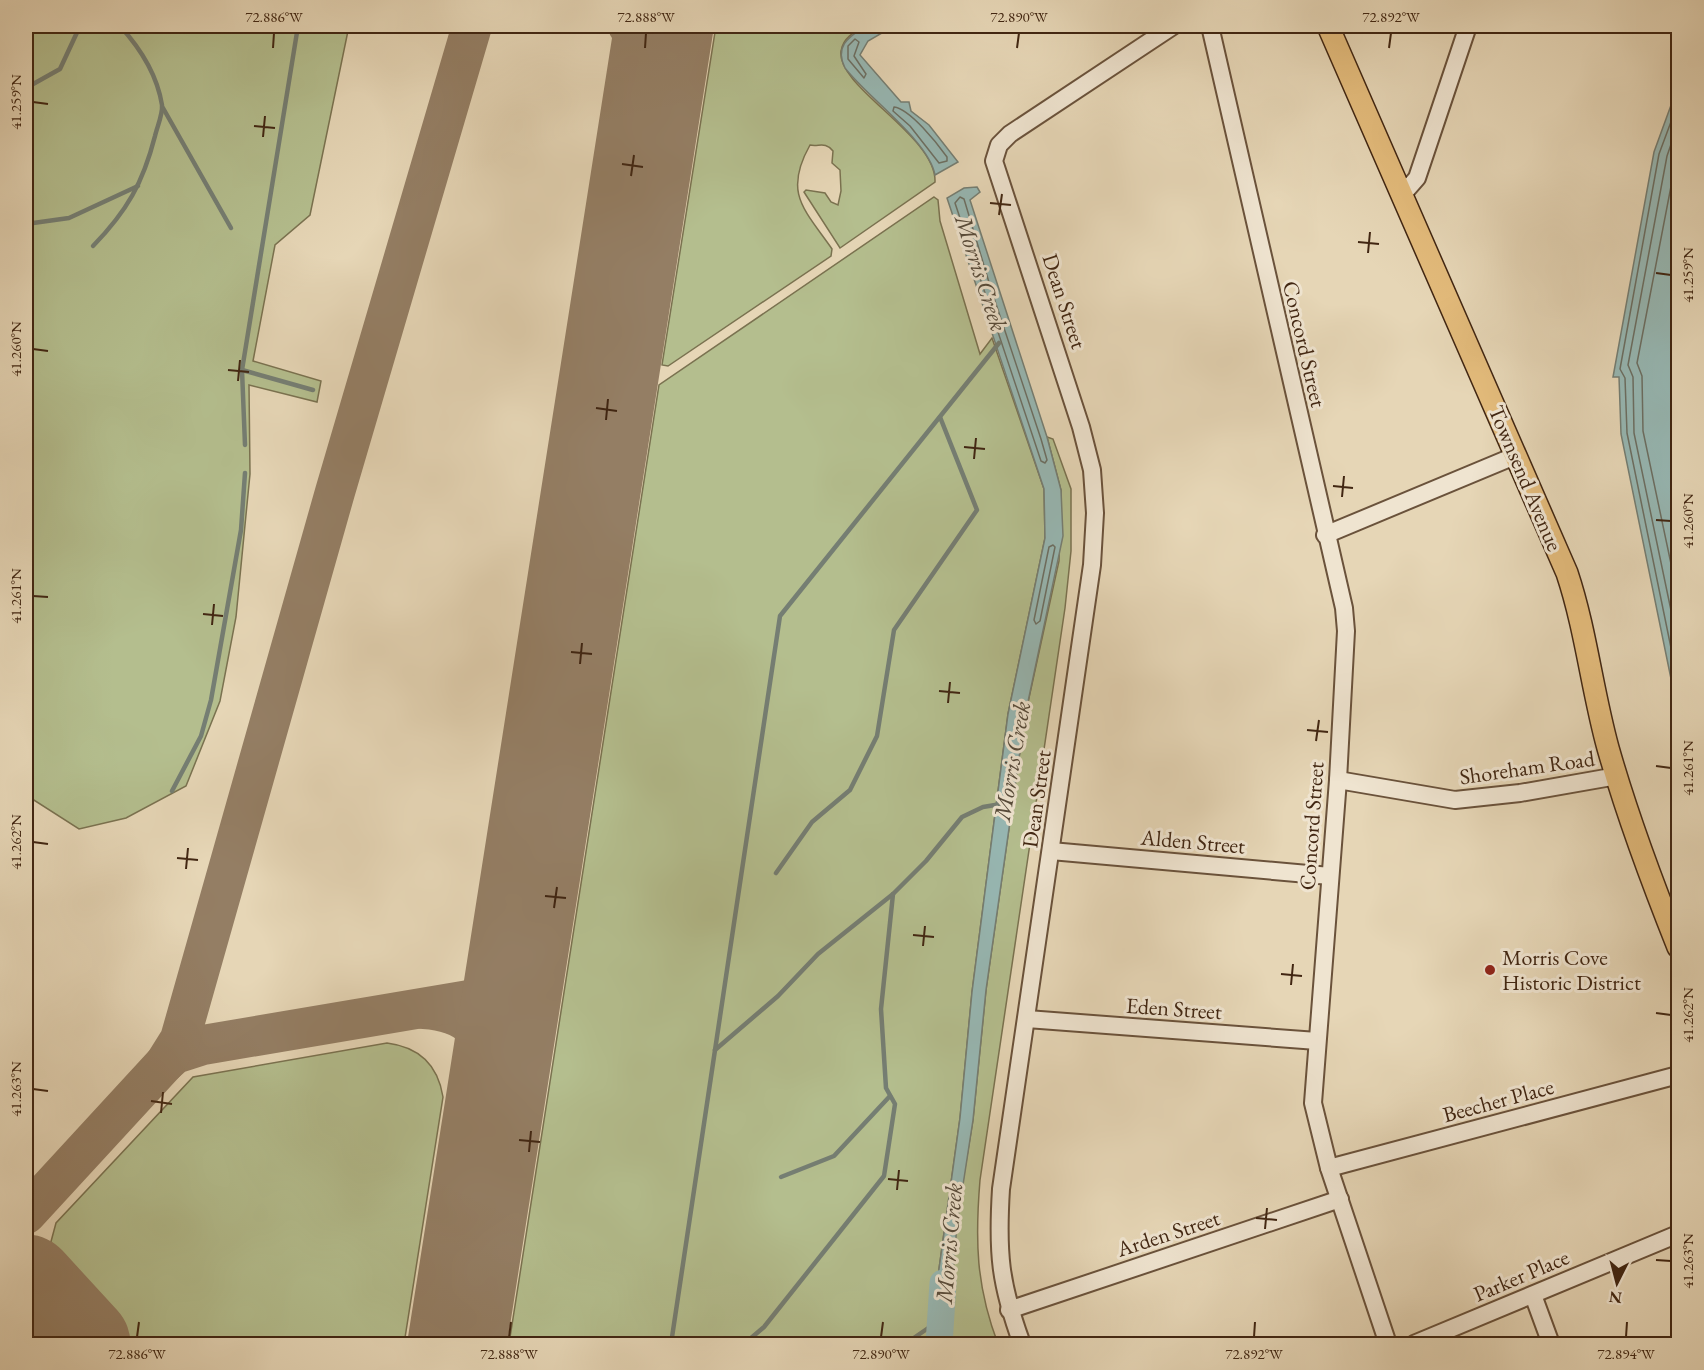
<svg xmlns="http://www.w3.org/2000/svg" width="1704" height="1370" font-family="'EB Garamond',serif">
  <style>
    .green { fill: #b4be8e; stroke: #7a7250; stroke-width: 1.5 }
    .water { fill: #97b8b4; stroke: #757e73; stroke-width: 1.5 }
    .lines { fill: none; stroke-linecap: round; stroke-linejoin: round }
    .shore { stroke: #6c6f63; stroke-width: 1.5 }
    .stream { stroke: #757e73; stroke-width: 4.5 }
    .river { stroke: #97b8b4; stroke-width: 27 }
    .taxiway { stroke: #947e64; stroke-width: 40 }
    .runway { stroke: #947e64; stroke-width: 99 }
    .minor-casing { stroke: #6a523b; stroke-width: 20 }
    .major-casing { stroke: #412612; stroke-width: 24 }
    .minor { stroke: #efe4d0; stroke-width: 16 }
    .major { stroke: #e3bb7b; stroke-width: 21 }
    .ticks { fill: none; stroke: #412612; stroke-width: 2 }
    .poi-dot { fill: #8f2418; stroke: #efe4d0; stroke-width: 2 }
    .labels { text-anchor: middle; stroke-width: 6; stroke-linejoin: round; paint-order: stroke }
    .street-label { font-size: 22px; fill: #412612; stroke: #efe4d0 }
    .poi-label { font-size: 22px; fill: #412612; stroke: #efe4d0; text-anchor: start }
    .water-label { font-size: 24px; font-style: italic; fill: #564a3a; stroke: #efe4d0 }
    .neatline { fill: none; stroke: #412612; stroke-width: 2 }
    .ticks-label { font-size: 15px; text-anchor: middle; fill: #412612 }
  </style>
  <rect width="100%" height="100%" fill="#e6d6b6"/>
  <filter id="stains"><feTurbulence type="fractalNoise" baseFrequency=".00333" numOctaves="4"/><feColorMatrix values="0 0 0 0 .2 0 0 0 0 .09 0 0 0 0 .02 0 0 0 .5 -.17"/></filter>
  <radialGradient id="worn" r=".72"><stop offset=".6" stop-color="#630" stop-opacity="0"/><stop offset="1" stop-color="#630" stop-opacity=".3"/></radialGradient>
  <g class="green">
    <path d="M26,26H349L310,215L275,245L253,361L321,381L317,402L249,385L250,474L236,617L220,701L186,786L126,818L79,829L26,795Z"/>
    <path d="M716,26H865C854,32 843,38 841,51C836,87 937,136 935,182L840,248L804,192L806,190L825,193L831,202L838,205L841,191L840,170L832,163L833,151C825,141 819,147 810,145C783,193 804,209 832,249L831,256L668,366L662,365Z"/>
    <path d="M934,197L938,200L940,221L980,354L992,338L1044,489L1045,538L1008,714L972,992L960,1118L933,1312L940,1320L973,1120L986,990L1025,716L1059,561L1061,490L1047,437L1053,439L1071,489V551L1065,608L980,1180C975,1241 976,1286 998,1344H509L659,385Z"/>
    <path d="M387,1043C419,1047 438,1065 443,1097L404,1344H126L58,1270L49,1249L56,1223L193,1077Z"/>
  </g>
  <g class="water">
    <path d="M865,26H894L868,41L860,55L901,102H909L911,111L929,125L958,162L935,175C929,141 867,97 845,68C834,46 849,37 865,26Z"/>
    <path d="M1678,86V713L1621,434L1619,377H1613L1654,152Z"/>
    <path d="M977,187L980,192L970,200L1047,437L1061,490L1063,536L1025,716L986,990L973,1120L957,1224L950,1314L940,1320L933,1312L960,1118L972,992L1008,714L1045,538L1044,489L947,198L964,188Z"/>
  </g>
  <g class="lines">
    <g class="shore">
      <path d="M855,39L859,42L854,56L866,74L864,78L848,59V46Z"/>
      <path d="M1678,103L1659,154L1620,369L1625,378L1627,433L1678,682"/>
      <path d="M894,107C910,109 937,143 947,157V161L939,163L910,126L893,111Z"/>
      <path d="M1678,124L1667,156L1628,365L1633,377L1634,433L1678,644"/>
      <path d="M1678,150L1637,363L1642,376L1643,431L1678,597"/>
      <path d="M960,197L964,199L991,289L1041,439L1047,460L1045,463L1041,461L955,203Z"/>
      <path d="M1053,545L1055,547L1040,621L1036,624L1034,620L1049,547Z"/>
    </g>
    <g class="stream">
      <path d="M26,88L60,69L80,26"/>
      <path d="M163,108L231,228"/>
      <path d="M26,224L69,218L138,186"/>
      <path d="M93,246C127,211 143,183 155,136C157,127 163,114 162,105C157,74 141,49 120,26"/>
      <path d="M242,370L313,390"/>
      <path d="M245,445L242,370L298,26"/>
      <path d="M172,791L201,736L211,700L241,530L245,473"/>
      <path d="M776,873L812,822L850,790L877,736L894,630L977,510L940,417"/>
      <path d="M715,1050L778,996L818,954L893,894L926,861L962,817L983,807L1001,804"/>
      <path d="M781,1177L834,1156L890,1096"/>
      <path d="M701,1341L744,1344L764,1327L884,1176L895,1104L886,1088L881,1009L893,894"/>
      <path d="M671,1344L780,616L999,343"/>
      <path d="M905,1344L940,1320"/>
    </g>
    <path class="river" d="M939,1344L943,1283"/>
    <g class="taxiway">
      <path d="M628,26L643,45L656,75"/>
      <path d="M424,1009C471,1012 487,1035 499,1077"/>
      <path d="M165,1063L175,1054L203,1045L469,1000C495,990 506,973 519,951"/>
      <path d="M26,1214L165,1063L180,1039L335,492L472,26"/>
    </g>
    <g class="runway">
      <path d="M26,1284L81,1344"/>
      <path d="M457,1344L664,26"/>
    </g>
    <g class="minor-casing">
      <g id="minor">
        <path d="M1210,26L1344,608L1346,631L1338,780L1313,1103L1329,1168L1388,1344"/>
        <path d="M1403,194L1417,178L1468,26"/>
        <path d="M1325,535L1517,455"/>
        <path d="M1338,780L1455,800L1520,793L1617,776"/>
        <path d="M1051,851L1330,876"/>
        <path d="M1027,1019L1317,1041"/>
        <path d="M1329,1168L1678,1075"/>
        <path d="M1533,1295L1551,1344"/>
        <path d="M1009,1310L1340,1199"/>
        <path d="M1022,1344C1000,1284 997,1253 1001,1189L1092,565L1095,513L1092,470L1081,427L994,161L999,145L1010,134L1173,26"/>
        <path d="M1414,1344L1678,1234"/>
      </g>
    </g>
    <g class="major-casing">
      <path id="major" d="M1328,26L1567,573C1586,630 1592,690 1608,748C1627,815 1652,882 1678,947"/>
    </g>
    <use href="#minor" class="minor"/>
    <use href="#major" class="major"/>
  </g>
  <path class="ticks" d="M273,48L274,33M645,48L646,33M1017,48L1019,33M1389,48L1391,33M33,102L48,104M254,126L275,128M263,137L265,116M622,164L643,167M631,176L634,155M990,203L1011,205M999,215L1002,194M1358,242L1379,244M1368,253L1370,232M1656,273L1671,275M33,349L48,351M228,370L249,372M238,381L240,360M596,408L617,411M606,420L608,399M964,447L985,449M974,459L976,438M1333,486L1353,488M1342,497L1344,476M1656,520L1671,521M33,596L48,597M203,614L223,616M212,625L214,604M571,652L592,654M580,664L582,643M939,691L960,693M948,703L950,682M1307,730L1328,732M1316,741L1319,720M1656,766L1671,768M33,842L48,844M177,858L198,860M186,869L188,848M545,896L566,898M554,908L557,887M913,935L934,937M923,946L925,926M1281,974L1302,976M1291,985L1293,964M1656,1013L1671,1015M33,1089L48,1091M151,1101L172,1104M161,1113L163,1092M519,1140L540,1142M529,1152L531,1131M888,1179L908,1181M897,1190L899,1170M1256,1218L1277,1220M1265,1229L1267,1208M1656,1260L1671,1261M137,1337L139,1322M509,1337L511,1322M881,1337L883,1322M1254,1337L1255,1322M1626,1337L1627,1322"/>
  <circle class="poi-dot" cx="1490" cy="970" r="6"/>
  <g class="labels">
    <g class="street-label">
      <text transform="translate(1065 301) rotate(72)" y="8">Dean Street</text>
      <text transform="translate(1305 344) rotate(77)" y="8">Concord Street</text>
      <text transform="translate(1526 478) rotate(67)" y="8">Townsend Avenue</text>
      <text transform="translate(1527 767) rotate(-8)" y="8">Shoreham Road</text>
      <text transform="translate(1036 799) rotate(-82)" y="8">Dean Street</text>
      <text transform="translate(1311 826) rotate(-86)" y="8">Concord Street</text>
      <text transform="translate(1193 841) rotate(5)" y="8">Alden Street</text>
      <text transform="translate(1174 1008) rotate(4)" y="8">Eden Street</text>
      <text transform="translate(1498 1100) rotate(-15)" y="8">Beecher Place</text>
      <text transform="translate(1168 1233) rotate(-18)" y="8">Arden Street</text>
      <text transform="translate(1521 1275) rotate(-23)" y="8">Parker Place</text>
    </g>
    <g class="poi-label">
      <text x="1502" y="965">Morris Cove<tspan x="1502" dy="25">Historic District</tspan></text>
    </g>
    <g class="water-label">
      <text transform="translate(981 273) rotate(72)" y="8">Morris Creek</text>
      <text transform="translate(1012 761) rotate(-80)" y="8">Morris Creek</text>
      <text transform="translate(949 1243) rotate(-85)" y="8">Morris Creek</text>
    </g>
  </g>
  <rect width="1704" height="1370" fill="none" stroke="#e6d6b6" stroke-width="66"/>
  <g transform="translate(1617 1283) rotate(186)" stroke="#efe4d0" stroke-width="4.5" paint-order="stroke">
  <path d="M0-4.5L10 22L0 15L-10 22Z" fill="#412612"/>
  <text y="-9" font-size="16" font-weight="bold" text-anchor="middle" fill="#412612">N</text>
  </g>
  <rect x="33" y="33" width="1638" height="1304" class="neatline"/>
  <g class="ticks-label">
    <text x="274" y="22">72.886°W</text>
    <text x="646" y="22">72.888°W</text>
    <text x="1019" y="22">72.890°W</text>
    <text x="1391" y="22">72.892°W</text>
    <text transform="translate(16 102) rotate(-90)" y="5">41.259°N</text>
    <text transform="translate(1688 275) rotate(-90)" y="5">41.259°N</text>
    <text transform="translate(16 349) rotate(-90)" y="5">41.260°N</text>
    <text transform="translate(1688 521) rotate(-90)" y="5">41.260°N</text>
    <text transform="translate(16 596) rotate(-90)" y="5">41.261°N</text>
    <text transform="translate(1688 768) rotate(-90)" y="5">41.261°N</text>
    <text transform="translate(16 842) rotate(-90)" y="5">41.262°N</text>
    <text transform="translate(1688 1015) rotate(-90)" y="5">41.262°N</text>
    <text transform="translate(16 1089) rotate(-90)" y="5">41.263°N</text>
    <text transform="translate(1688 1261) rotate(-90)" y="5">41.263°N</text>
    <text x="137" y="1359">72.886°W</text>
    <text x="509" y="1359">72.888°W</text>
    <text x="881" y="1359">72.890°W</text>
    <text x="1254" y="1359">72.892°W</text>
    <text x="1626" y="1359">72.894°W</text>
  </g>
  <rect width="100%" height="100%" filter="url(#stains)"/>
  <rect width="100%" height="100%" fill="url(#worn)"/>
</svg>
